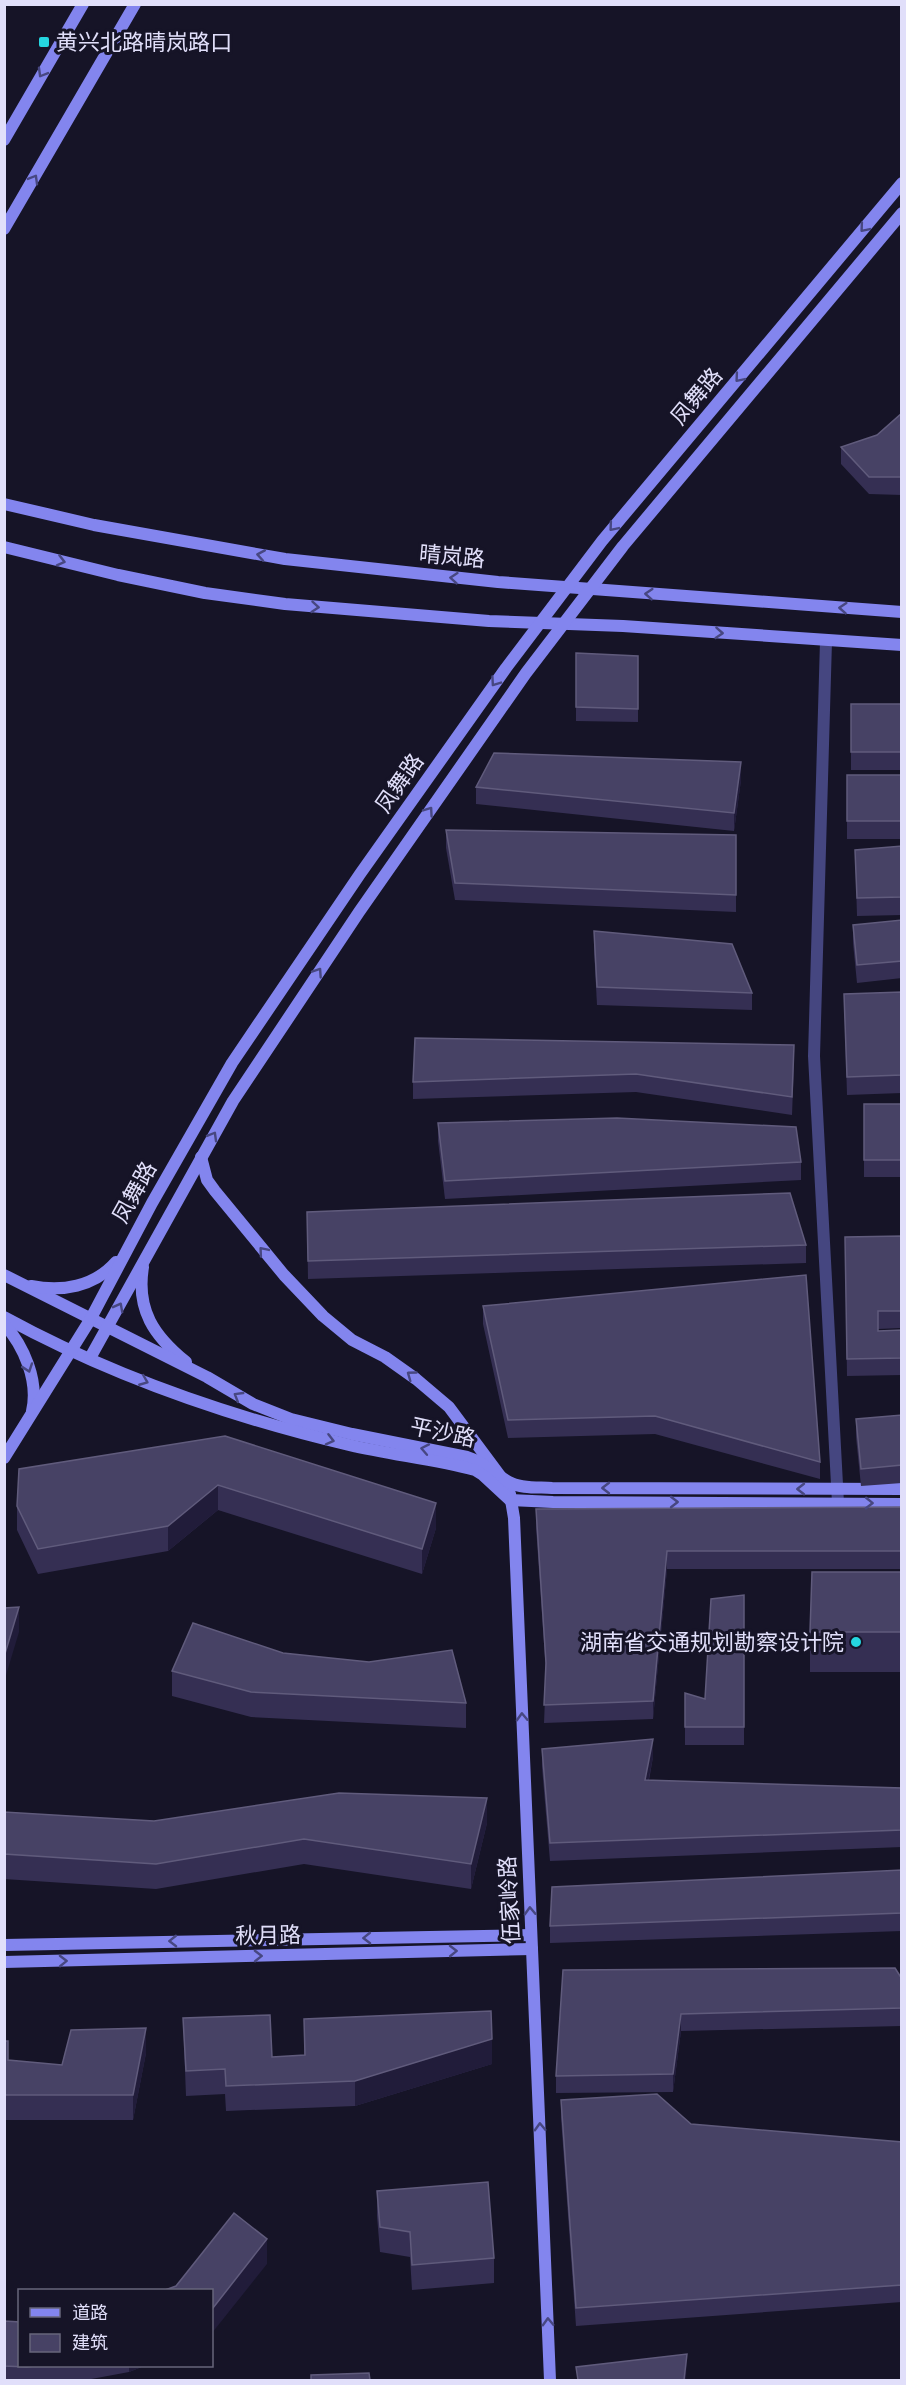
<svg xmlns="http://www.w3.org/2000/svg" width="906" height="2385" font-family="'Alegreya Sans','Noto Sans SC',sans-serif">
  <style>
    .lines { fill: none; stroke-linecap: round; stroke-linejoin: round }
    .street { stroke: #454680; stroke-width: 12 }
    .secondary { stroke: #8385ee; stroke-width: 12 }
    .wall { fill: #352f53 }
    .shaded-wall { fill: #211c3a }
    .building { fill: #474265; stroke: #605b7c; stroke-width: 1.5 }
    .oneway { stroke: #474781 }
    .poi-dot { fill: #25d6e0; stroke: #161427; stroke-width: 2 }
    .labels { text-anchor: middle; stroke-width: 6; stroke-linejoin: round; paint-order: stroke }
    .poi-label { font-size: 22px; fill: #e1dffa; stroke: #161427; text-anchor: start }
    .street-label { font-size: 22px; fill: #e1dffa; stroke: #161427 }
  </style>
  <rect width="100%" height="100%" fill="#161427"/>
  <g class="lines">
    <path class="street" d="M826,641L814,1056L838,1503"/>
    <g class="secondary">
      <path d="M4,140L83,4"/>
      <path d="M4,229L135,4"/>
      <path d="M4,504L94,525L285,559L498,582L902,612"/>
      <path d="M4,547L118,575L205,593L285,604L489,621L623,626L902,645"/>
      <path d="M201,1157L207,1180L215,1191L284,1275L323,1316L352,1340L385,1357L416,1379L449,1407L504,1481L510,1494L514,1518L550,2380"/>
      <path d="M143,1267C136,1310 154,1336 186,1362"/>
      <path d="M4,1275L207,1377L253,1404L291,1419L352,1434L467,1457C486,1463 493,1473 509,1482C521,1489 539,1487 552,1488L902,1489"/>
      <path d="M31,1286C62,1292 94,1287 116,1262"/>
      <path d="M4,1317C112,1376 231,1417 349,1445C391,1455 434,1459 475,1470L483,1475L510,1500L553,1502L902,1504"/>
      <path d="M4,1324C24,1346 39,1381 32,1411"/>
      <path d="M90,1358L233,1101L359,912L526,673L623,546L902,213"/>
      <path d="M4,1458L90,1320L152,1203L232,1063L360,874L506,668L602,541L902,183"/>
      <path d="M4,1945L531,1935"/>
      <path d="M4,1962L532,1949"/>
    </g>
  </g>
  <g class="wall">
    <path d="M902,413V495L869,494L841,464V447L877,435Z"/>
    <path d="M576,653L638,656V722L576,721Z"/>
    <rect x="851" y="704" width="51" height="66"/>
    <rect x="847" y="775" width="55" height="64"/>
    <path d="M741,780L734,831L476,804V787Z"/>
    <path d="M446,830L736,835V912L455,900L446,848Z"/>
    <path d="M902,846V915L857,916L855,850Z"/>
    <path d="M902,920V978L857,983L853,943V925Z"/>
    <path d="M594,931L752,993V1010L597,1005L594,949Z"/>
    <path d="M902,992V1093L847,1095L844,994Z"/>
    <path d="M794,1063L792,1115L636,1092L413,1099V1082Z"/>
    <rect x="864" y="1104" width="38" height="73"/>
    <path d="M438,1123L801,1162V1180L445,1199L438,1141Z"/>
    <path d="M307,1212L806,1245V1263L308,1279Z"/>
    <path d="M902,1236V1328L878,1329V1331L902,1330V1375L847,1376L845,1237Z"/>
    <path d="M483,1306L820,1462V1479L655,1434L508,1438L483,1324Z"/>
    <path d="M902,1415V1483L861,1486L856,1437V1419Z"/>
    <path d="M225,1436L436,1528L422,1574L218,1510L168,1551L38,1574L17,1530V1506Z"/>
    <path d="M902,1507V1569H667L653,1719L544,1723L546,1673L536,1527V1509Z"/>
    <path d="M902,1572V1672H810V1632Z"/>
    <path d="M283,1653L466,1703V1728L251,1717L172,1696V1671Z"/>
    <path d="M685,1693L744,1727V1745H685Z"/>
    <path d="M542,1749L653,1757L649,1780L902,1788V1847L550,1861L542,1767Z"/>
    <path d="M4,1812L154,1821L487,1823L471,1889L304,1864L156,1889L4,1879Z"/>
    <path d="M902,1870V1931L550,1943V1926Z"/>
    <path d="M563,1970L902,1979V2026L681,2031L673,2092L556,2093V2076Z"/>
    <path d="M183,2018L272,2057L304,2055V2019L492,2064L355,2106L226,2111L225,2094L186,2096Z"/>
    <path d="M4,2041L8,2060L62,2065L146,2053L133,2120H4Z"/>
    <path d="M561,2100L691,2124L902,2142V2302L576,2326L561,2118Z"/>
    <path d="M377,2191L494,2258V2283L412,2290L410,2257L380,2252L377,2216Z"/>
    <path d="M4,2321L20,2366H144L129,2372L86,2380H4Z"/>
  </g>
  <g class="shaded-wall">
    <path d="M741,762V780L734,831V813Z"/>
    <path d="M218,1485V1510L168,1551V1526Z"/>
    <path d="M436,1503V1528L422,1574V1549Z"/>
    <path d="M667,1551V1569L653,1719V1701Z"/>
    <path d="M19,1607V1632L4,1682V1657Z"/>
    <path d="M653,1739V1757L645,1797V1780Z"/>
    <path d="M487,1798V1823L471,1889V1864Z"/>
    <path d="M681,2014V2031L673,2092V2074Z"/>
    <path d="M146,2028V2053L133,2120V2095Z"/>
    <path d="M492,2039V2064L355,2106V2081Z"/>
    <path d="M267,2239V2264L212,2333V2308Z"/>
    <path d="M687,2354L686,2380H684Z"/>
    <path d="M129,2366H144L129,2372Z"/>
  </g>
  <g class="building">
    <path d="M902,413V477H869L841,447L877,435Z"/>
    <path d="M576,653L638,656V709L576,707Z"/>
    <rect x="851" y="704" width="51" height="48"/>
    <path d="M494,753L741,762L734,813L476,787Z"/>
    <rect x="847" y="775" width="55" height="46"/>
    <path d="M446,830L736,835V895L455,883Z"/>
    <path d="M902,846V897L857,898L855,850Z"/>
    <path d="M902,920V961L857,965L853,925Z"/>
    <path d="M594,931L732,944L752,993L597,987Z"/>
    <path d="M902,992V1075L847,1077L844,994Z"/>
    <path d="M415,1038L794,1045L792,1097L636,1074L413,1082Z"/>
    <rect x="864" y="1104" width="38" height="56"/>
    <path d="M617,1118L796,1127L801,1162L445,1181L438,1123Z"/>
    <path d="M790,1193L806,1245L308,1261L307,1212Z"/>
    <path d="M902,1236V1311H878V1331L902,1330V1358L847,1359L845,1237Z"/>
    <path d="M806,1275L820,1462L655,1416L508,1420L483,1306Z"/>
    <path d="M902,1415V1465L861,1469L856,1419Z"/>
    <path d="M225,1436L436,1503L422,1549L218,1485L168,1526L38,1549L17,1506L19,1469Z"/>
    <path d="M902,1507V1551H667L653,1701L544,1705L546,1663L536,1509Z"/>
    <path d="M812,1572H902V1632H810Z"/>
    <path d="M744,1595V1727H685V1693L705,1699L711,1599Z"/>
    <path d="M19,1607L4,1657V1608Z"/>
    <path d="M193,1623L283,1653L369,1662L452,1650L466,1703L251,1692L172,1671Z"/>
    <path d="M653,1739L645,1780L902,1788V1830L550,1843L542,1749Z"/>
    <path d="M339,1793L487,1798L471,1864L304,1839L156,1864L4,1854V1812L154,1821Z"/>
    <path d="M902,1870V1913L550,1926L552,1887Z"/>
    <path d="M895,1968L902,1979V2008L681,2014L673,2074L556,2076L563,1970Z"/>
    <path d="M491,2011L492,2039L355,2081L226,2086L225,2069L186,2071L183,2018L270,2015L272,2057L305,2055L304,2019Z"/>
    <path d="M146,2028L133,2095H4V2041H8V2060L62,2065L71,2030Z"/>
    <path d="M657,2094L691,2124L902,2142V2285L576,2308L561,2100Z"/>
    <path d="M488,2182L494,2258L412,2265L410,2232L380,2227L377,2191Z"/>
    <path d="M234,2213L267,2239L213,2308H212V2290H165L176,2286Z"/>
    <path d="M4,2321L20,2322V2366H34L27,2367L4,2366Z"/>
    <path d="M687,2354L684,2380H578L576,2367Z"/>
    <path d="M369,2373L370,2380H311V2375Z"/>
  </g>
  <defs><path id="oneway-chevron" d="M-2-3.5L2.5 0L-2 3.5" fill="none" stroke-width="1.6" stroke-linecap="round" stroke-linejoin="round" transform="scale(1.5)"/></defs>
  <g class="oneway">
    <use href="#oneway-chevron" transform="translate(42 73) rotate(120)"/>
    <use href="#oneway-chevron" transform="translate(34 179) rotate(-60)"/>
    <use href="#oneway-chevron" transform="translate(864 228) rotate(130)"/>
    <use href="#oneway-chevron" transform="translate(739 378) rotate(130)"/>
    <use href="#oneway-chevron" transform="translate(613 527) rotate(130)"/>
    <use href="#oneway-chevron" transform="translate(261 555) rotate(-170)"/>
    <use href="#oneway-chevron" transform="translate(61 561) rotate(14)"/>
    <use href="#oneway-chevron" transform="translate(454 578) rotate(-175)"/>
    <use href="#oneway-chevron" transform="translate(649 594) rotate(-176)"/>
    <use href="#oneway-chevron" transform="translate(315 607) rotate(5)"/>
    <use href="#oneway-chevron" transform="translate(843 608) rotate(-176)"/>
    <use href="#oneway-chevron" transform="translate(719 633) rotate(4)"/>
    <use href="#oneway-chevron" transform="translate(495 682) rotate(125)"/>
    <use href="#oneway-chevron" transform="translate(429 811) rotate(-55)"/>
    <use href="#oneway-chevron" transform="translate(318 972) rotate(-56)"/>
    <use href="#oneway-chevron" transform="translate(213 1136) rotate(-60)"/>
    <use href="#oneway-chevron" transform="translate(263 1251) rotate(-130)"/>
    <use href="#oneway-chevron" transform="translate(119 1307) rotate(-62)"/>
    <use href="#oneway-chevron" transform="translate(28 1368) rotate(71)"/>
    <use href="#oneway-chevron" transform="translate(411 1375) rotate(-144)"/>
    <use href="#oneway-chevron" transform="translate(144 1381) rotate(22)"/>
    <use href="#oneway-chevron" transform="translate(238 1396) rotate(-149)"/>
    <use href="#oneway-chevron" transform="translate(330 1440) rotate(14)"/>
    <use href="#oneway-chevron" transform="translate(425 1449) rotate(-169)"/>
    <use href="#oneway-chevron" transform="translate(606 1488) rotate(-180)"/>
    <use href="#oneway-chevron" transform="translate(801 1489) rotate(-180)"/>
    <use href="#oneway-chevron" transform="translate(674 1502)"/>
    <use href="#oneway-chevron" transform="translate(869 1503) rotate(1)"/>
    <use href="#oneway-chevron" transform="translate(522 1717) rotate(-92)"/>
    <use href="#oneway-chevron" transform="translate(530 1911) rotate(-92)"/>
    <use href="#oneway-chevron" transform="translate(367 1938) rotate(179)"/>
    <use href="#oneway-chevron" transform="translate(173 1941) rotate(179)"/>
    <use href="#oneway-chevron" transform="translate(453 1951) rotate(-1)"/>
    <use href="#oneway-chevron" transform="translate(258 1956) rotate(-1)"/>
    <use href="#oneway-chevron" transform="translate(63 1961) rotate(-1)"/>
    <use href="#oneway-chevron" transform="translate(540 2127) rotate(-92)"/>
    <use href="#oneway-chevron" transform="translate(548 2322) rotate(-92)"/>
  </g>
  <g class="poi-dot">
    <rect x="38" y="36" width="12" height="12" rx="3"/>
    <circle cx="856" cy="1642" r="6"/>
  </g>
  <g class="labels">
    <g class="poi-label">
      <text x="56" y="50">黄兴北路晴岚路口</text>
      <text x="844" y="1650" text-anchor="end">湖南省交通规划勘察设计院</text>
    </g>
    <g class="street-label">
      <text transform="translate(696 396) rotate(-50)" y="8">凤舞路</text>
      <text transform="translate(452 556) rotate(5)" y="8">晴岚路</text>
      <text transform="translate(399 783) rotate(-55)" y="8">凤舞路</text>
      <text transform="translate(134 1192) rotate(-61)" y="8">凤舞路</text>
      <text transform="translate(443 1432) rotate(12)" y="8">平沙路</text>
      <text transform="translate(509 1900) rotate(-93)" y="8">伍家岭路</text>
      <text transform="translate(268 1935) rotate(-1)" y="8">秋月路</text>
    </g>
  </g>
  <rect width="906" height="2385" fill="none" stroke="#e1dffa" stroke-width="12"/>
  <rect x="18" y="2289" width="195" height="78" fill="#161427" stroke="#67657b" stroke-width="1.5"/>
  <rect x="30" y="2308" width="30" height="9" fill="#8385ee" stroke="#67657b" stroke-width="1.5"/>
  <text x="72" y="2319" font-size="18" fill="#e1dffa">道路</text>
  <rect x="30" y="2334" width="30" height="18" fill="#474265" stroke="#67657b" stroke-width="1.5"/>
  <text x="72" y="2349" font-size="18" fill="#e1dffa">建筑</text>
</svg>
